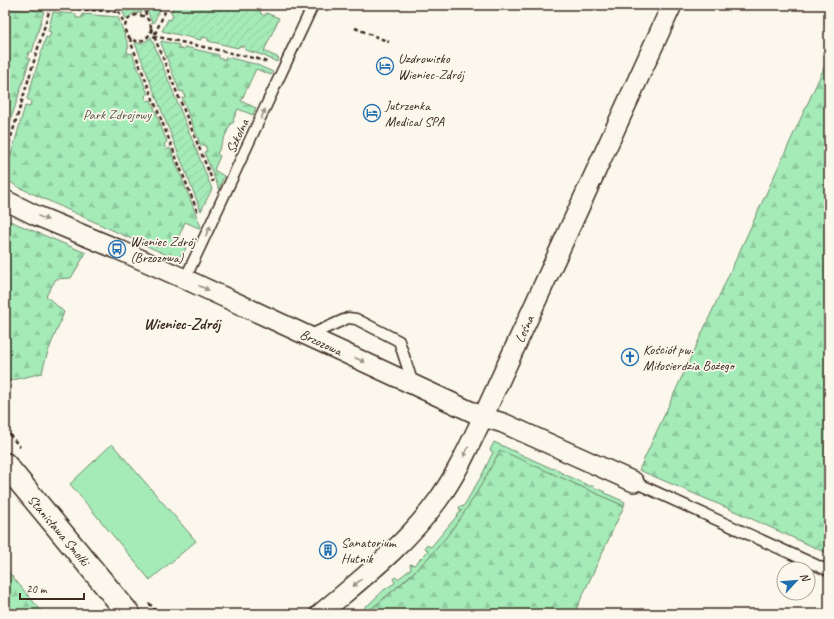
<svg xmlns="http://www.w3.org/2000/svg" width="834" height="619" font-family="Caveat,sans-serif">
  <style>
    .green { fill: #a4ebb8; stroke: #708a6b }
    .forest { fill: url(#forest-firs); stroke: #708a6b }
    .garden { fill: url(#garden-furrows); stroke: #708a6b }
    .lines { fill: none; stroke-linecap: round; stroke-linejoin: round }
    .service-casing { stroke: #3b2a1e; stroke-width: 13 }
    .minor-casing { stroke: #3b2a1e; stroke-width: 22 }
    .tertiary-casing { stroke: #3b2a1e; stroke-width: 25 }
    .path { stroke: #3b2a1e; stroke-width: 2.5; stroke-dasharray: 4 3; stroke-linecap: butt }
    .service { stroke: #fbf7ec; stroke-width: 10 }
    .minor { stroke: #fbf7ec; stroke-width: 19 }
    .tertiary { stroke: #fbf7ec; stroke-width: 22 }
    .oneway { fill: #9b9085 }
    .labels { text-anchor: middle; stroke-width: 3.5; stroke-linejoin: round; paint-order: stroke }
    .poi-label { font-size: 14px; fill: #3b2a1e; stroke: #fbf7ec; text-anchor: start }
    .park-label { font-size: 14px; fill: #555a44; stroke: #fbf7ec }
    .street-label { font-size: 14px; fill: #3b2a1e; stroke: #fbf7ec }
    .quarter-label { font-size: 16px; font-weight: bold; fill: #3b2a1e; stroke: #fbf7ec }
  </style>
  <defs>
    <pattern id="forest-firs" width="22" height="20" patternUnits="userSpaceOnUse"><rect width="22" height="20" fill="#a4ebb8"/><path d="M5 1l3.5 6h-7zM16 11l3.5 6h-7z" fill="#8eca9e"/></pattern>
    <pattern id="garden-furrows" width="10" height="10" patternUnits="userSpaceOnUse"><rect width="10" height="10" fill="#a4ebb8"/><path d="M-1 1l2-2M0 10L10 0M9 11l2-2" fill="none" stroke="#8eca9e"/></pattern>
  </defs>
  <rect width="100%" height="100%" fill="#fbf7ec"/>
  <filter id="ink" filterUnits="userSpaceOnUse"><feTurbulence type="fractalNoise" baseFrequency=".025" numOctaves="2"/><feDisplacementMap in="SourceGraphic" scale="8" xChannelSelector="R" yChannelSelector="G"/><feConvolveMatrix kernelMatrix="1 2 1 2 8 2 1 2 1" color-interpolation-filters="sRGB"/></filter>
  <g filter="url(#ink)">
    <g class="green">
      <path d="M494,442L553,469L554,468L558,470V471L589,486H593V487L605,492V493L625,502L624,506L500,451C490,469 480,489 469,507C442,550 404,582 365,614H358L364,609L366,605L367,606L385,589L395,583L393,579L395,577L398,579L411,569L410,564L414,565L428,551L425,548L426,545L431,547L461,511L459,508L460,506L463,507L482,475L493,452L490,450Z"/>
      <path d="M112,444L196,541L150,580L70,484Z"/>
    </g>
    <g class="forest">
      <path d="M9,9L44,11L32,52H29L27,58L30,59L8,129L6,128L5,129V12L9,13Z"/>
      <path d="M53,12L76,14V18H82V14L118,17L129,47L127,48L128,54L132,53L148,94L145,96L147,101L151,100L167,142L164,144L166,150L170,148L201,227V229L185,222L176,243L186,248C183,255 179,258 171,257L16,186L9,181L5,176L25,106L30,107L31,101L27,99L46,37L49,38L51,32L48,31Z"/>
      <path d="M161,41L179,45L178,48L184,50L185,47L219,55V58L225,60L226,57L255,64L273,72L271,75L256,69L241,101L256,108L253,115L238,109L233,120L234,121L233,123H231L217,154L220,156L214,170L224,176L219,189L204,152L207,151L205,145L201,146L182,98L185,97L183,91L180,92L161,43Z"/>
      <path d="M829,57V554L732,510L639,470Z"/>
      <path d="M10,221L86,253L71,278L56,279L46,296L64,312C57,332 46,352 42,373L5,382V225Z"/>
      <path d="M500,450L624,506L574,614H365C387,596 410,578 429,557C459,525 480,489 500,450Z"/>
      <path d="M5,568L44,614H5Z"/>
    </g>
    <g class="garden">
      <path d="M120,5H138L142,13H134L126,19Z"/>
      <path d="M145,5H162L154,22L152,23Z"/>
      <path d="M174,5H262L259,10L261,11L260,13L265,16L266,13L279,18L264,51L279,58L277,62L262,55L245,50V47L239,46L238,48L208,41V38L201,37V40L162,31L168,19L171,20L173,14L171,13Z"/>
      <path d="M151,37L212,189L201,211L135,43H143Z"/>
    </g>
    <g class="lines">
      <g class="service-casing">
        <g id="service">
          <path d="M185,279L313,5"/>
          <path d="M308,336L348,318L356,319L399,341L413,384"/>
          <path d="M634,482L829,571"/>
        </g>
      </g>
      <g class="minor-casing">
        <g id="minor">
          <path d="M5,203L7,201L35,215L117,249L185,279L483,417L503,423L634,482"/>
          <path d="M320,614C361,579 406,545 438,500C457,474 469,446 483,417L672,5"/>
        </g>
      </g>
      <g class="tertiary-casing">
        <path id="tertiary" d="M5,464L129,614"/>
      </g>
      <g class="path">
        <path d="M22,5L119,12"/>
        <path d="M113,5L117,10"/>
        <path d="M116,5L123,21L126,24"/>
        <path d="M142,5L146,13L144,17"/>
        <path d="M168,5L154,36L213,182"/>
        <circle cx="138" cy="28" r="13"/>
        <path d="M355,28L389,42"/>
        <path d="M151,29L154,36L258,59L269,63"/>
        <path d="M130,38L131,43L198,213"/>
        <path d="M5,157L51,5"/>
        <path d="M5,429L20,447"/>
        <path d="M149,603L158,614"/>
      </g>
      <use href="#service" class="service"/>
      <use href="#minor" class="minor"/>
      <use href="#tertiary" class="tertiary"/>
    </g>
    <defs><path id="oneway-solid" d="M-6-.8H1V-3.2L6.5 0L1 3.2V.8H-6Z"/></defs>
    <g class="oneway">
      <use href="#oneway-solid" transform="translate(263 114) rotate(-65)"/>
      <use href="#oneway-solid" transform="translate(43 218) rotate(22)"/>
      <use href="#oneway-solid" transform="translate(208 231) rotate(-65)"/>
      <use href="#oneway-solid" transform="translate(204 288) rotate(25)"/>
      <use href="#oneway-solid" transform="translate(360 360) rotate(25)"/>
      <use href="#oneway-solid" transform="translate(466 452) rotate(116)"/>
      <use href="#oneway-solid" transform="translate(357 583) rotate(140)"/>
    </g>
  </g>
  <defs>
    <g id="hotel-ring" transform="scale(0.9)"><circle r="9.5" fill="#fbf7ec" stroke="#1f6fb2" stroke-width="1.5"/><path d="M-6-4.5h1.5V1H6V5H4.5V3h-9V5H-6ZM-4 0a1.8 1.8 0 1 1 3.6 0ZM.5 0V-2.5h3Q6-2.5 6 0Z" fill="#1f6fb2"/></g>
    <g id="bus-ring" transform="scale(0.9)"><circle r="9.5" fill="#fbf7ec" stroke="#1f6fb2" stroke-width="1.5"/><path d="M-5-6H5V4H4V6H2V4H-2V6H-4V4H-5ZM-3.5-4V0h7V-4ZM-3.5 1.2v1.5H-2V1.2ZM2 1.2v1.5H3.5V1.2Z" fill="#1f6fb2"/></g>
    <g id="church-ring" transform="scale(0.9)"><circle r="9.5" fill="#fbf7ec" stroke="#1f6fb2" stroke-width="1.5"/><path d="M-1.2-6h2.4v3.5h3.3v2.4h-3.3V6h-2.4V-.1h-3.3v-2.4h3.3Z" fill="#1f6fb2"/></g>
    <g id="building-ring" transform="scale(0.9)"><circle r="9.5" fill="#fbf7ec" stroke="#1f6fb2" stroke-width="1.5"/><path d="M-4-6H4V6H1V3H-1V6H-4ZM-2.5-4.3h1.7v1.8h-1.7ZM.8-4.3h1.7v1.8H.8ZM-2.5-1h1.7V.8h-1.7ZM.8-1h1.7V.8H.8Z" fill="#1f6fb2"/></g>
  </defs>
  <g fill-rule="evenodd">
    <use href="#hotel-ring" x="385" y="66"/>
    <use href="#hotel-ring" x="372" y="113"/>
    <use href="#bus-ring" x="117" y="249"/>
    <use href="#church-ring" x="630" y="357"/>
    <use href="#building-ring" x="328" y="550"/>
  </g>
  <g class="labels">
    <g class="poi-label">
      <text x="398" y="63">Uzdrowisko<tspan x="398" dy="16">Wieniec-Zdrój</tspan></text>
      <text x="385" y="110">Jutrzenka<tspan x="385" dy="16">Medical SPA</tspan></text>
      <text x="130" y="246">Wieniec Zdrój<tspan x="130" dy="16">(Brzozowa)</tspan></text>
      <text x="643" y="354">Kościół pw.<tspan x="643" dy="16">Miłosierdzia Bożego</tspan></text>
      <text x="341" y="547">Sanatorium<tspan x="341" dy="16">Hutnik</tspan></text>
    </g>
    <g class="park-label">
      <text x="117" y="119">Park Zdrojowy</text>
    </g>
    <g class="street-label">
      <text transform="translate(237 136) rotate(-65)" y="5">Szkolna</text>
      <text transform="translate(524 329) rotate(-65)" y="5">Leśna</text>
      <text transform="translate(321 342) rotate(25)" y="5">Brzozowa</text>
      <text transform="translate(59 530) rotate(50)" y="5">Stanisława Smolki</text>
    </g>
    <g class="quarter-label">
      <text x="182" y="329">Wieniec-Zdrój</text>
    </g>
  </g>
  <rect width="834" height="619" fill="none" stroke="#fbf7ec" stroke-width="20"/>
  <rect x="10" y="10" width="814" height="599" fill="none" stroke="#3b2a1e" stroke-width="1.5" filter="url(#ink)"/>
  <g transform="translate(796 581) rotate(64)"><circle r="19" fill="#fbf7ec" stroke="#aea59a"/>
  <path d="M0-3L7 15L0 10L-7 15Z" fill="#1f6fb2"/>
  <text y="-6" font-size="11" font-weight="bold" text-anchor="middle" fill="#3b2a1e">N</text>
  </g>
  <path d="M20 593v6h64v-6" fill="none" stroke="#3b2a1e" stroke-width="2"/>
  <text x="26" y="593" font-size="12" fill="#3b2a1e" stroke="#fbf7ec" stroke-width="3" paint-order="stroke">20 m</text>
</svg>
